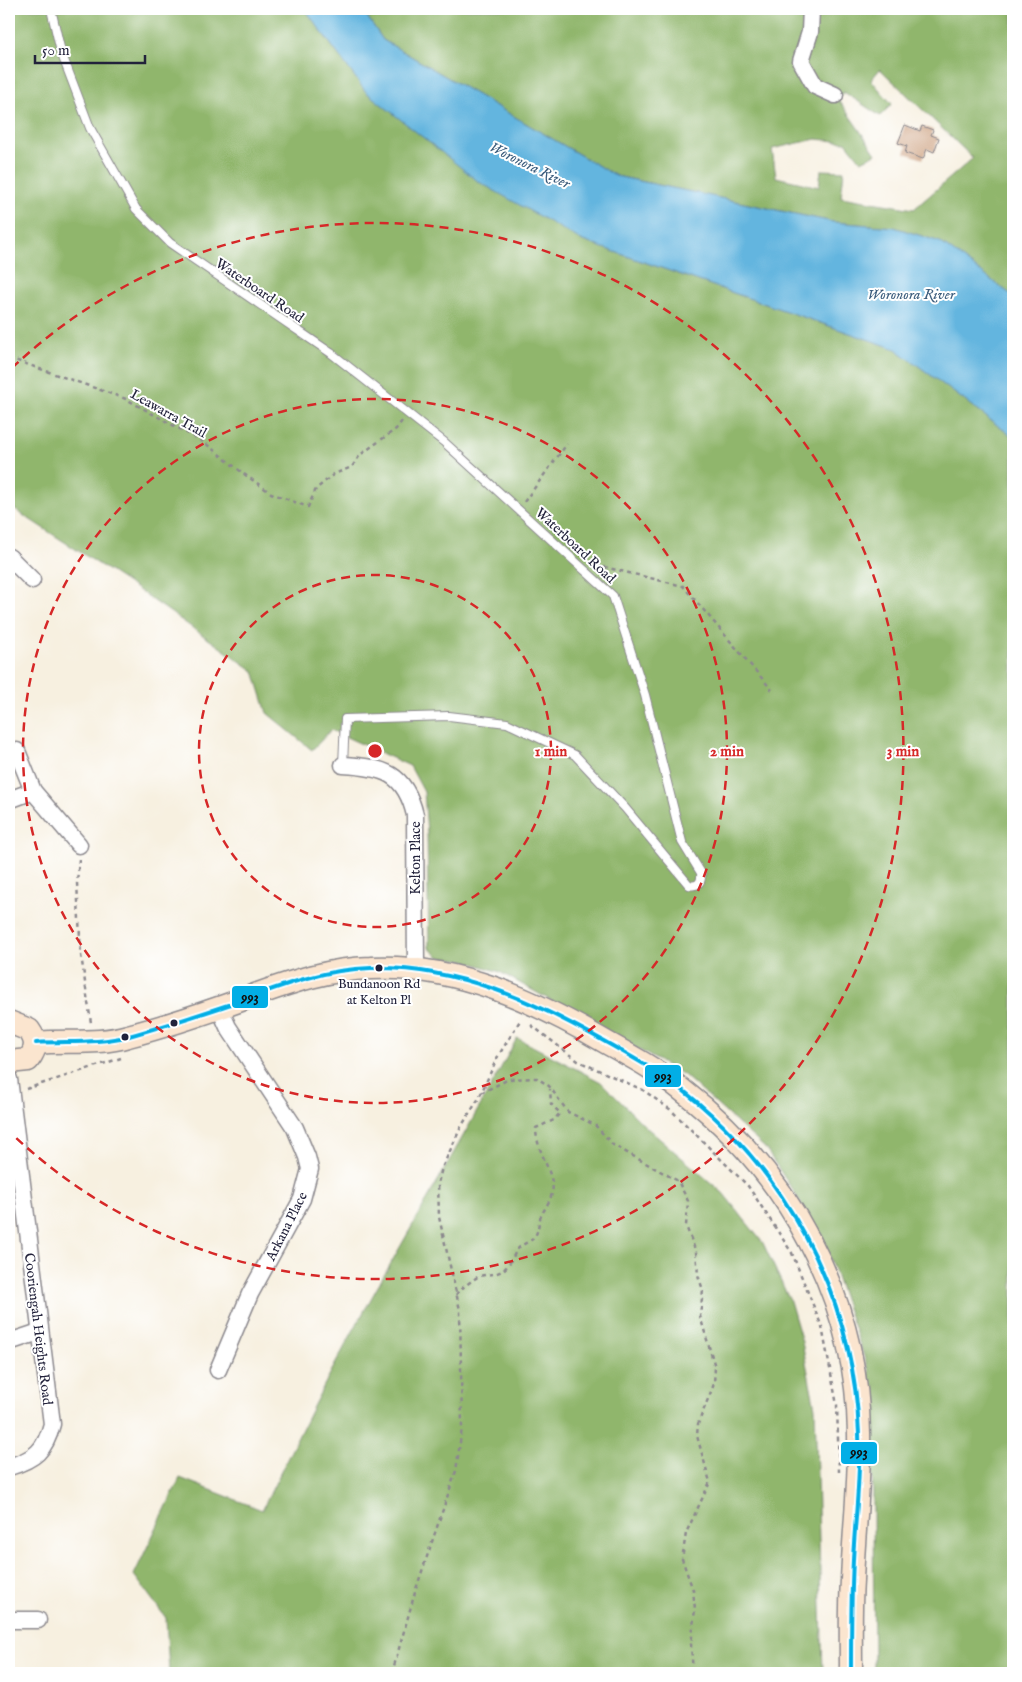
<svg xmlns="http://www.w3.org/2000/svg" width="1022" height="1682" font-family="'IM FELL English',serif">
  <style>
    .forest { fill: #90b66c; stroke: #596c54; fill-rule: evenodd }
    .water { fill: #64b5df; stroke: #436c8d }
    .building { fill: #c99a76 }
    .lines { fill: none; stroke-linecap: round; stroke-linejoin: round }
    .lane-casing { stroke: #8c898e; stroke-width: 10 }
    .street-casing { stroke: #8c898e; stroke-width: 19 }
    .secondary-casing { stroke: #8c898e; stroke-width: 25 }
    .path { stroke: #8c898e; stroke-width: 2.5; stroke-dasharray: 4 4; stroke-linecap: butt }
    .lane { stroke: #fff; stroke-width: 8 }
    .street { stroke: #fff; stroke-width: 16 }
    .secondary { stroke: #fbe5cf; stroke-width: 22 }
    .bus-1-casing { stroke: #fff; stroke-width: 8 }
    .bus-1 { stroke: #02aee6; stroke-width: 4 }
    .ring { fill: none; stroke: #d62828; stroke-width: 2.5; stroke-dasharray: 9 6 }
    .bus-dot { fill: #22223b; stroke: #fff; stroke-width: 2 }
    .labels { text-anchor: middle; stroke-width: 4; stroke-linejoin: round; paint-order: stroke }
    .bus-label { font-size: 13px; fill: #22223b; stroke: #fff }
    .street-label { font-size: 14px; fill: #22223b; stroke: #fff }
    .water-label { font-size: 15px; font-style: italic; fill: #3c5d7d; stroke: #fff }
    .centre { fill: #d62828; stroke: #fff; stroke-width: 2.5 }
    .ring-label { font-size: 15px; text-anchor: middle; font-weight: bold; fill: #d62828; stroke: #fff; stroke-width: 4; stroke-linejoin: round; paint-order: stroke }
    .line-badge { stroke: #fff; stroke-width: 2 }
    .pale-badge-label { font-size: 14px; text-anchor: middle; font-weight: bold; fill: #111 }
  </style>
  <rect width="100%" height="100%" fill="#fff"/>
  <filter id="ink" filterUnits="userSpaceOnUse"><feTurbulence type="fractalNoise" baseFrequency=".02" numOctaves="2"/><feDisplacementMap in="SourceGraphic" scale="10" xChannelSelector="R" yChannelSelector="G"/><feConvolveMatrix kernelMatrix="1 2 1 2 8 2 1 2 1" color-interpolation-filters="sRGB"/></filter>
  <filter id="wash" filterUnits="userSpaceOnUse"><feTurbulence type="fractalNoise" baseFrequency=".0096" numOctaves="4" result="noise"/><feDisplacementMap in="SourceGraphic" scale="20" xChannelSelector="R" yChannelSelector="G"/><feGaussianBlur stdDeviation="1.12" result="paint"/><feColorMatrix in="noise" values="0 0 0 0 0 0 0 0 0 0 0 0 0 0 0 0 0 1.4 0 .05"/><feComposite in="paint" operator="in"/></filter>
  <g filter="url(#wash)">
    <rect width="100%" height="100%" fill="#f7f0e0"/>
    <g class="forest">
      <path d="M9,9H305L366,92L480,182L583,241L896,349L1013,437V1673H874L873,1495L869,1371L828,1253L796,1195L765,1148L684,1075L500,972L463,960L439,957L429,948L427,833L424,792L410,766L331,730L312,750L267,713L254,671L137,589L9,506Z"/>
      <path d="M362,9H1013V296L940,242L894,227L833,222L616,176L383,40ZM880,69L973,158L914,209L841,197L844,171L821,170L819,187L776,177L772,149L816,139L846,142L861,161L876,154L838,99L844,92L880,116L892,104L871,80Z"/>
      <path d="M517,1038L601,1082L647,1128L723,1193L763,1243L790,1301L802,1342L815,1408L823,1673H169L166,1618L134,1575L180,1478L262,1510C285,1464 307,1417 331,1372C391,1259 457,1151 517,1038Z"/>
    </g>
    <path class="water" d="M305,9H362L383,40L616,176L833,222L894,227L940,242L1013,296V437L896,349L583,241L479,182L366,92Z"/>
    <g id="blocks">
      <path class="building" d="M905,125L920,131L922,126L933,130L931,135L939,138L934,152L927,149L923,159L905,153L907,146L898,143Z"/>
    </g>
  </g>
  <g filter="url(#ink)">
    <use href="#blocks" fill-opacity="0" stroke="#8c898e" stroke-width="1"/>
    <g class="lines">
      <g class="lane-casing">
        <path id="lane" d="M51,9L61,52L90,128L136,209L170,243L331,353L444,442L613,596L645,695L682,842L701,873C702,882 698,887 689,885L625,808L575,755L507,723L449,716L345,719L343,765"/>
      </g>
      <g class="street-casing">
        <g id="street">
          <path d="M811,9L810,32L801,61L815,86L835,95"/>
          <path d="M9,557L32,580"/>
          <path d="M17,751L33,791L79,845"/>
          <path d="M343,765C384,767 405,773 415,815L416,970"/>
          <path d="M9,800L33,791"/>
          <path d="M9,1079L52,1424C45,1451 35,1459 9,1467"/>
          <path d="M9,1342L39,1332"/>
          <path d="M218,1370L250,1294L302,1199L310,1169L307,1157L295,1128L228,1027L219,1007"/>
          <path d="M9,1620H38"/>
        </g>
      </g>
      <g class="secondary-casing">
        <g id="secondary">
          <path d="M9,1022L29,1030C37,1041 37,1049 28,1060L9,1062"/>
          <path d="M36,1043C67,1040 98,1045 128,1036C171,1025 214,1010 255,995C294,981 329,969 371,968C457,964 536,1001 609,1044C634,1058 660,1072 682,1090C789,1172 857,1298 859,1433C860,1482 854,1531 852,1580C850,1611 851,1642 851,1673"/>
        </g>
      </g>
      <g class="path">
        <path d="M9,358L126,399L205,443L244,474L271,493L308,507L316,489L334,474L352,467L360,455L396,429L402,421"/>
        <path d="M524,502L567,444"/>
        <path d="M596,565L683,586L772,690"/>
        <path d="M79,859L77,883L81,955L91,1023"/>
        <path d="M531,1025L578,1061L643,1090L671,1110L748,1186L792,1253L822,1327L837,1405L839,1472"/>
        <path d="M26,1089L121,1058"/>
        <path d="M481,1093L509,1079L537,1078L549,1086L568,1112L595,1125L613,1145L678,1181L688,1201L686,1226L696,1252L698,1275L703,1290L700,1316L715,1367L714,1384L698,1424L697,1436L710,1482L686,1533L683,1553L682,1559L693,1590L695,1609L691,1645L693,1673"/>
        <path d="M456,1295C459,1290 474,1278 480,1276C487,1274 495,1275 502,1271C510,1265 512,1258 517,1250C522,1243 532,1242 535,1236C539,1230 538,1221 542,1214C547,1204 555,1195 552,1182C548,1163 536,1148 536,1128L554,1120L560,1113L551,1104L550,1089"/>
        <path d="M392,1673L416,1589L456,1471L462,1428L460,1310L439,1217L438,1183L442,1168L461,1127L479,1098L497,1058L521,1019"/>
      </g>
      <use href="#lane" class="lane"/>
      <use href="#street" class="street"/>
      <use href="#secondary" class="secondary"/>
      <g class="bus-1-casing">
        <path id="bus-1" d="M36,1043C67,1041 98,1044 129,1036C165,1026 201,1014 237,1002C280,986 324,969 371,968C459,966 535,1002 609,1044C630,1056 652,1068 672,1082C784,1165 854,1294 859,1434C861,1476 855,1518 853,1560C851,1598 851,1635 851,1673"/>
      </g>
      <use href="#bus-1" class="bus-1"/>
    </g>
  </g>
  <g class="ring">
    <circle cx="375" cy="751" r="176"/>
    <circle cx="375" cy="751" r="352"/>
    <path d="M12 368A528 528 0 1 1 12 1134"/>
  </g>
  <g class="bus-dot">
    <circle cx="379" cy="968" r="4.5"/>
    <circle cx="174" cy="1023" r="4.5"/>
    <circle cx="125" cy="1037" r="4.5"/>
  </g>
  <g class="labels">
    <g class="bus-label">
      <text x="379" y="988">Bundanoon Rd<tspan x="379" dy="16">at Kelton Pl</tspan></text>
    </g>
    <g class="street-label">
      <text transform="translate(260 290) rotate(34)" y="5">Waterboard Road</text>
      <text transform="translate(169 413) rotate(29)" y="5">Leawarra Trail</text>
      <text transform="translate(576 545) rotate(43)" y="5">Waterboard Road</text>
      <text transform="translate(415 858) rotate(-90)" y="5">Kelton Place</text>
      <text transform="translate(286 1226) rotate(-63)" y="5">Arkana Place</text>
      <text transform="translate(39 1329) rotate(83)" y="5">Cooriengah Heights Road</text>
    </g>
    <g class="water-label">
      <text transform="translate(530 165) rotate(26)" y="5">Woronora River</text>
      <text x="911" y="299">Woronora River</text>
    </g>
  </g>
  <circle cx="375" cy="751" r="8" class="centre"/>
  <g class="ring-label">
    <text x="551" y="756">1 min</text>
    <text x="727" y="756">2 min</text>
    <text x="903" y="756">3 min</text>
  </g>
  <g class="line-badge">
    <rect x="231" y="985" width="38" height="24" rx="5" fill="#02aee6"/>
    <rect x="644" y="1064" width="38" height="24" rx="5" fill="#02aee6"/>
    <rect x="840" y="1441" width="38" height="24" rx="5" fill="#02aee6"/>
  </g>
  <g class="pale-badge-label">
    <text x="250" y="1002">993</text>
    <text x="663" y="1081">993</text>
    <text x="859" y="1457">993</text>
  </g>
  <rect width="1022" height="1682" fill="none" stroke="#fff" stroke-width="30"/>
  <path d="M35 55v8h110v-8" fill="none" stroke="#22223b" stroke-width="2.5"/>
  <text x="42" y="55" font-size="15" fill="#22223b" stroke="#ffffff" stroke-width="4" paint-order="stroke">50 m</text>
</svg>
